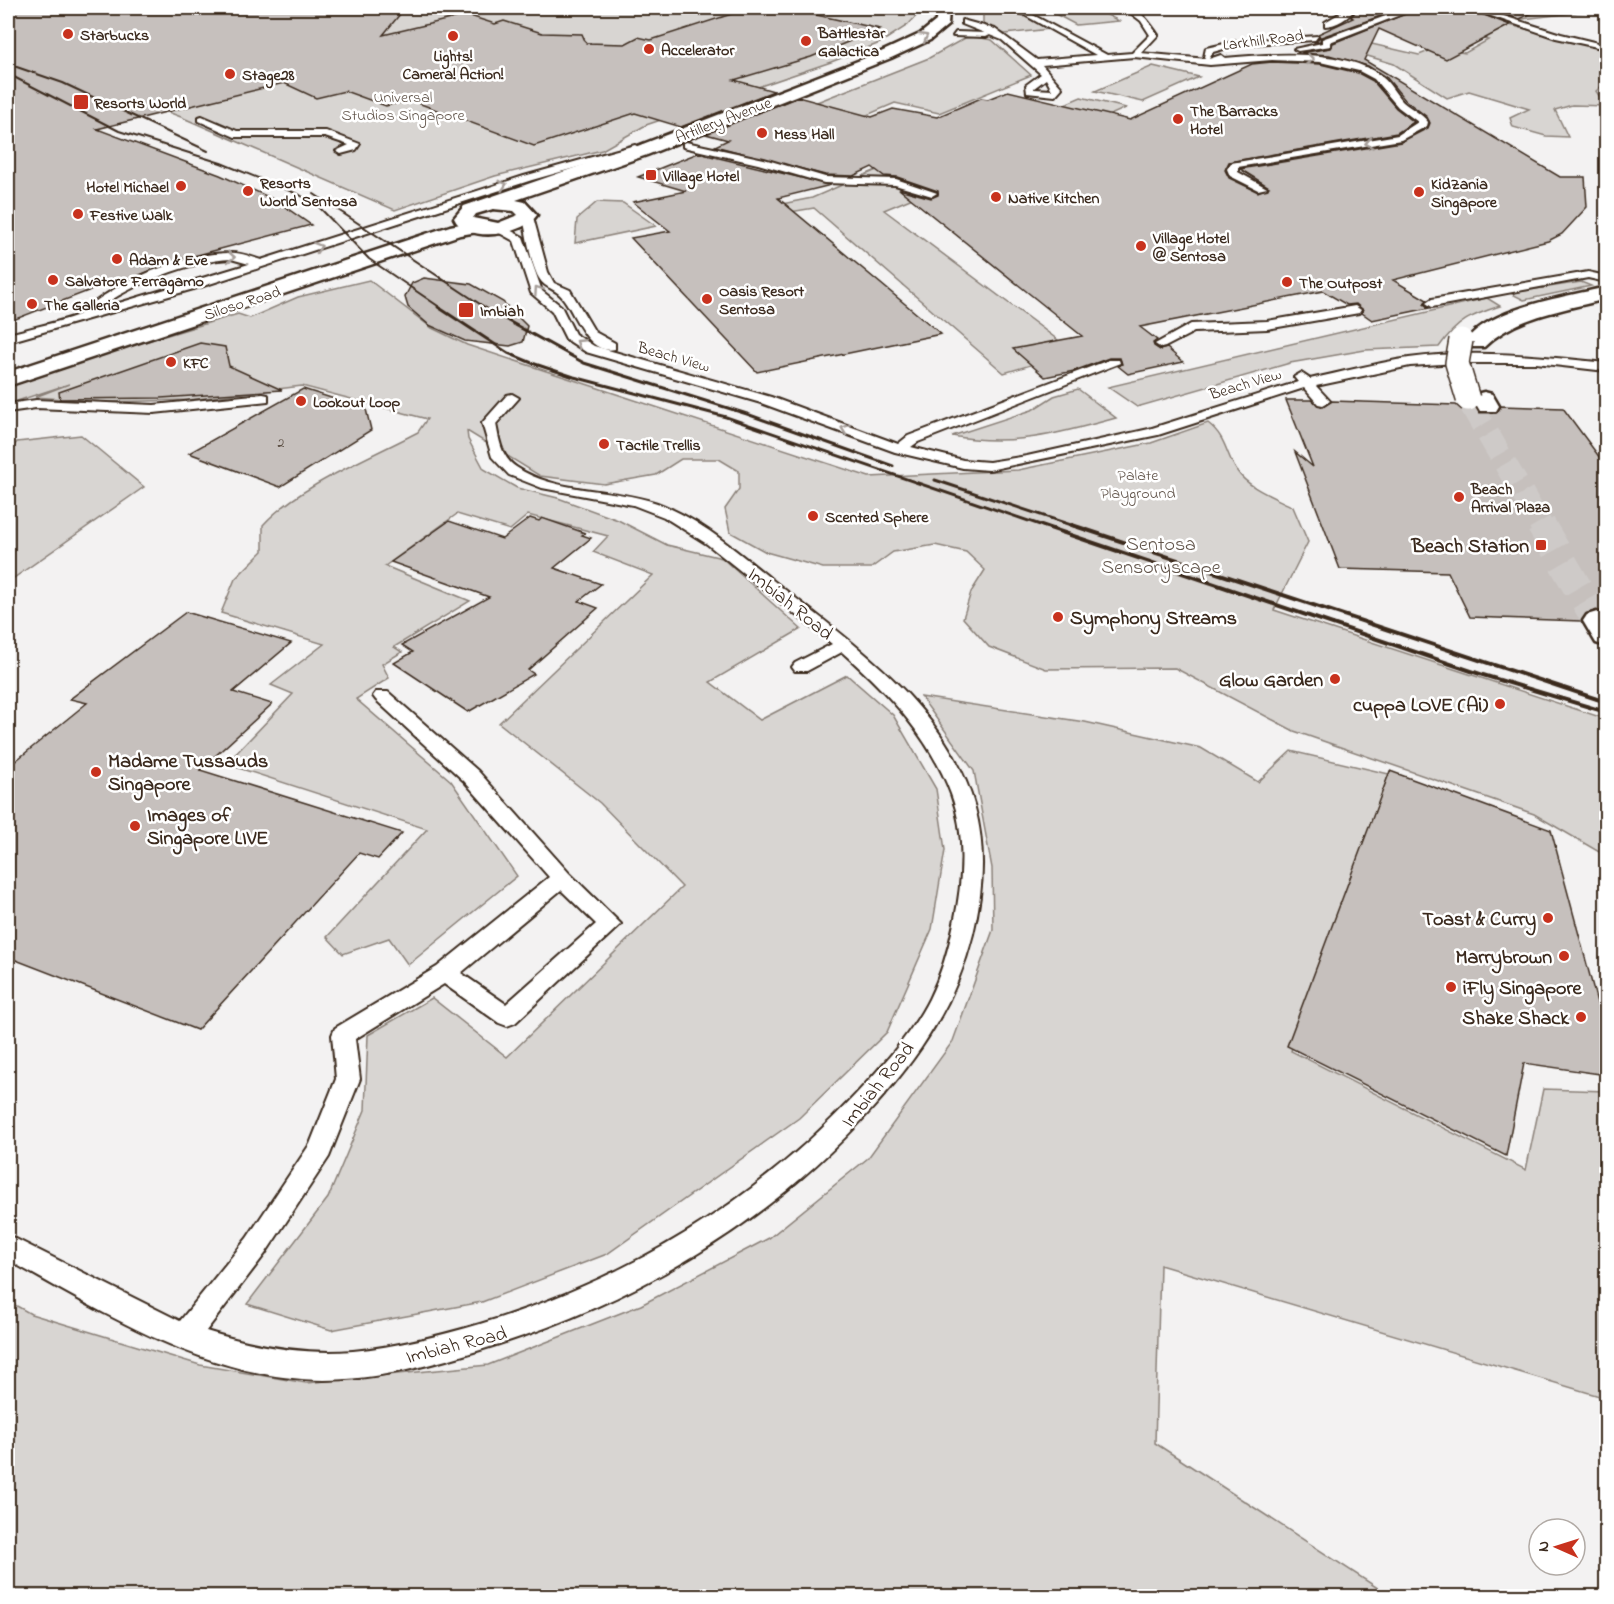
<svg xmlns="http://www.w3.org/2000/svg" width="1614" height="1604" font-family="'Indie Flower',sans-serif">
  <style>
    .green { fill: #d8d5d2; stroke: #8a8078; stroke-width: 1.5 }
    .building { fill: #c6c0bd; stroke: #3b2a1e; stroke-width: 1.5 }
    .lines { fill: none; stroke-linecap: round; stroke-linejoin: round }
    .minor-tunnel-far1 { stroke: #cecac8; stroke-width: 23; stroke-dasharray: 23 11; stroke-linecap: butt }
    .minor-tunnel { stroke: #cecac8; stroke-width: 29; stroke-dasharray: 29 15; stroke-linecap: butt }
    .service-casing { stroke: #3b2a1e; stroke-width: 4 }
    .minor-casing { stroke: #3b2a1e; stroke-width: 5 }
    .tertiary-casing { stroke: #3b2a1e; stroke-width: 5 }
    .service { fill: #fff; fill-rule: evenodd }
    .minor { fill: #fff; fill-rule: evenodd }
    .tertiary { fill: #fff; fill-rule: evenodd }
    .rail-far2 { stroke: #3b2a1e; stroke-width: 2 }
    .rail-far1 { stroke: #3b2a1e; stroke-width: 3 }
    .rail { stroke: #3b2a1e; stroke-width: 4 }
    .minor-bridge-casing { stroke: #3b2a1e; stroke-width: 26; stroke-linecap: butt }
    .minor-bridge { stroke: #fff; stroke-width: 23 }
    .oneway { stroke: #a79f9a }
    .poi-dot { fill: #c8321e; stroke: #fff; stroke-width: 2 }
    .labels { text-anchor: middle; stroke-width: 5; stroke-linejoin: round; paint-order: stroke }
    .far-number-label { font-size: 14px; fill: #5e5046 }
    .far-poi-label { font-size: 16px; font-weight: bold; fill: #3b2a1e; stroke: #fff; text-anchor: start }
    .far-street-label { font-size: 16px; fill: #3b2a1e; stroke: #fff }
    .far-park-label { font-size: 16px; fill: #62554b; stroke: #fff }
    .park-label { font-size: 20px; fill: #62554b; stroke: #fff }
    .poi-label { font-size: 20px; font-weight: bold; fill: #3b2a1e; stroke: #fff; text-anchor: end }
    .street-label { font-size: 20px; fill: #3b2a1e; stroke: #fff }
  </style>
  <rect width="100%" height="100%" fill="#f3f2f2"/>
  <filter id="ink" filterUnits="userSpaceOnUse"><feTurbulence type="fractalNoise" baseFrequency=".0167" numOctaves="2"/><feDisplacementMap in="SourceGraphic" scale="12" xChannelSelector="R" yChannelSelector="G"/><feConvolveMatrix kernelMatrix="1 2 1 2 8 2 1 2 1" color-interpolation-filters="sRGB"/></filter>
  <g filter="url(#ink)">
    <g class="green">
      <path d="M8,8H919V13L908,25L880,43L831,62L646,125L602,150L495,176L395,210L181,117L71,75L8,57Z"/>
      <path d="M983,8L1016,10L1050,29L1005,34L983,26Z"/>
      <path d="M1044,8H1094L1119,21L1076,25Z"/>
      <path d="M1422,8H1461L1502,23L1606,50V82L1596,91L1606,106L1572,105L1555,110L1568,137L1546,136L1513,127L1510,118L1529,109L1469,91L1447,98L1394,64L1351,51L1335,42L1346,38L1419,55L1437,48L1465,53L1488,40L1471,36Z"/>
      <path d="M1579,8H1606V15L1588,11L1514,20L1502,17Z"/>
      <path d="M976,37L992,40L1031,75L939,113L895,103L853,121L766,122L929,58L965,38Z"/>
      <path d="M1153,66L1199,77L1143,102L1095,91Z"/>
      <path d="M1081,97L1126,108L1055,140L1009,128Z"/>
      <path d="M948,139L980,170L884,210L1074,352L1004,373L814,208L784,213L777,205L812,198Z"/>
      <path d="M597,202L623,203L656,226L575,243L577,219Z"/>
      <path d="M369,280L432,328L467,345L869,477L1018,470L1151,443L1208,423C1227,438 1225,453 1237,471C1248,488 1276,498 1293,507L1308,542L1274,610L1606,719V856L1534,814L1294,731L1175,668L1046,669L989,647L963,618L971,592L985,570L966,552L935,545L893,552L871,568H823L766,552L730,532L725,509L739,489V471L719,459H681L656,475L604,484L540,476L467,431L468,439L484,469L517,488L558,498L618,520L667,545L722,558L801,629L710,682L760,720L847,675L893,715L936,789L945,850L932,929L887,1032L799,1118L607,1254L482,1302L331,1330L247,1304L328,1198L365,1110L368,1035L432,998L507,1057L682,887L600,803L499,723L653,575L593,552L608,536L528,515L510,530L457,514L385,566L470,601L394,647L402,652L382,664L389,678L356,699L451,781L517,876L408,965L389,938L343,954L327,937L427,829L226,764L293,694L271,685L324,644L221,613L235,579L263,551V525C298,486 371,457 418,432L427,419L302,386L188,400L103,402L35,397L69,384L8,404V384L23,378L238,314L250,318L298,297Z"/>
      <path d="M1581,282L1591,286L1524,300L1510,293Z"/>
      <path d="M1487,298L1500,306C1470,316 1458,320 1439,347L1365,350L1290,363L1137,407L1108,387Z"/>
      <path d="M1078,389L1116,418C1058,434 1012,447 952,436L1032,410L1054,396Z"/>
      <path d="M81,435L144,487L8,582V453L17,442Z"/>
      <path d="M921,697L1085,722L1201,748L1258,782L1291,751L1389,774L1291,1051L1526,1170L1543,1089L1606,1091V1398L1160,1265L1155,1443L1390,1596H8V1301L31,1314L200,1365L306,1383L488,1365L641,1305L769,1238L868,1158L953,1041L993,930L992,868L974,771Z"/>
    </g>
    <g class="building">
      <path d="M8,8H405L383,35L467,15L495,24L504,21L542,33L582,34L586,43L625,44L638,37L651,40L738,12L739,8H785L880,29L811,57L734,80L774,91L681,127L635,113L534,146L410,100L386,106L345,91L316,98L284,83L97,129L220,175L275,200L311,225L171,262L121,283L114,281L8,322Z"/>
      <path d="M1358,8H1403L1321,37L1320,41L1315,42L1320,37L1318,34L1353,18L1351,17Z"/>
      <path d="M1420,8H1466L1510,25L1446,59L1379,29L1364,60L1560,177H1585L1587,207L1562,234L1548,241L1393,280L1427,300L1424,304L1429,308L1372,320L1362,313L1363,310L1356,304L1347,305L1323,291L1140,327L1157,340L1153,343L1154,346L1160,350L1167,348L1183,362L1128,374L1118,366L1122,364L1120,358H1109L1074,371L1045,377L1013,349L1082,336L899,189L931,198L938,195V191L897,177L884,176L872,167L853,176L825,175L715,146L728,140L706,134L798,97L872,117L893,109L937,117L981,98L988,99L1008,91L1130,120L1252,64L1272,62L1320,64L1358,73L1373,81L1396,108L1414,122L1397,133L1229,162L1225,170L1229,178L1258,192L1269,187L1240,169L1401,142L1428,128L1430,123L1427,117L1405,100L1387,78L1368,66L1329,55L1301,53L1331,48L1333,43Z"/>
      <path d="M1484,8H1542L1520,19Z"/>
      <path d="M698,153L831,185L778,198L941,334L757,372L631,238L670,231L633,202L686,191L638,177Z"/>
      <path d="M424,278L471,284L503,302L527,326L523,342L510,346L465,341L429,325L408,307L405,297L412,283Z"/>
      <path d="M200,343L225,347L229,366L282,390L161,398L60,399L59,392Z"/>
      <path d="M303,389L366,409L371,430L280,487L189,453Z"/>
      <path d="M1286,400H1312L1323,407L1332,401L1456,405L1464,412L1477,410L1480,413H1496L1501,406L1563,408L1606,466V613L1596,610L1586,613L1581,621L1470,617L1448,572L1340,569L1295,452L1313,467Z"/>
      <path d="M530,518L539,521L542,518L585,533L582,535L591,538L554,568L601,584L579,601L598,608L528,670L534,674L468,712L394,663L413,652L402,645L489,597L391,562L449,521L502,539Z"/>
      <path d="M186,612L291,643L233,692L272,704L200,770L402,833L378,859L359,853L197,1030L8,957V767L87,703L70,699Z"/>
      <path d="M1390,771L1551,830L1606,1036V1075L1524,1063L1506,1156L1287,1046Z"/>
    </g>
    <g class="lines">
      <path class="minor-tunnel-far1" d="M1471,405L1542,527"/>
      <path class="minor-tunnel" d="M1541,525L1597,621"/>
      <g class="service-casing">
        <g id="service">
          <path d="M1012,8H1020L1107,55L1132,53L1150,35L1141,21L1124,8C1141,8 1149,22 1158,35L1141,53L1207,59L1204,57L1206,48L1238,41L1318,36L1315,40L1238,45L1213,52L1209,59L1221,55L1225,58C1268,54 1347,48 1382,77C1391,84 1395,94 1403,102C1411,109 1421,113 1428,122L1427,126L1401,140L1238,167V172L1267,188L1258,190L1230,176L1227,169L1231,163L1398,135L1418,122L1398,107L1374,79L1359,71L1320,62L1272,60L1210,65L1134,57L1042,65L1062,88L1055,96L1027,93L1026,85L1041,74L1002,40L962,24V20L995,29L1037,60L1096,55ZM1046,79L1052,90L1034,89V88Z"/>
          <path d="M1349,8H1356C1350,17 1336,26 1325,26V22Z"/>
          <path d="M1408,8H1418L1330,42L1331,46L1298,51L1294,49L1322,43V39Z"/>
          <path d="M1468,8H1478L1561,34L1606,45V49L1556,38Z"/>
          <path d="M956,32L986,33L990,35L986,37L953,36Z"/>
          <path d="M202,116L237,131H326L360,144L356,150L341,154L336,151L349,145L325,137H235L199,121V117Z"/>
          <path d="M686,142L764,159L825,177L896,179L937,193L932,196L895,185L824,183L758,164L683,147V143Z"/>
          <path d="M635,145L640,148L638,150L532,180L197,288L8,342V334C19,331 77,318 82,313C112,283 186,253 229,253C240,252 251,257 261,260L524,176ZM231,259L249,264L99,309C128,285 194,260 231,259Z"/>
          <path d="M528,214L533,217L548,272L554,283L570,290L595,332L615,343V349C587,356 575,312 562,297C553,286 543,290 536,272C529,255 527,235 523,217Z"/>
          <path d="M494,226H502L523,237L542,291L561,306L575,334L594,346L771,397L898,444L908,436L1109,360H1119L1120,363L918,442L911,447L963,460L989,462L1027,456L1149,429L1298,382L1294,377L1301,373L1310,379C1343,372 1376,363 1409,358C1474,349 1542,356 1606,363V371L1536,363H1457L1410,366L1316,386L1330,401L1323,405L1318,404L1304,388L1158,435L989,470L963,468L895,452L761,403L586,352L566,339L552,311L531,293L514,241L494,230Z"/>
          <path d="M1588,272L1606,276V282L1588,278L1432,307L1426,303L1432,299Z"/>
          <path d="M1355,306L1361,310L1359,313L1267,329L1194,332L1165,347L1161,348L1155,344L1191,324L1267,321Z"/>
          <path d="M263,394L268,395V401L154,413L36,408L8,412V404L36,400L154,405Z"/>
          <path d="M512,394L519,398L496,424C499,439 501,457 516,467C556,494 612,487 657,503C700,519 735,550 770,578C848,640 948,706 975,808C986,849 983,893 973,934C956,1003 919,1057 872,1109C766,1227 628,1306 477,1351C428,1366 376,1380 324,1380C208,1379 106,1314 8,1260V1235L180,1321L247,1238L310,1144L336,1079L332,1035L335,1028L437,967L549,877L464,781L376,700L373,696L376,692H388L478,771L569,873L621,924L515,1023L507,1026L499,1023L444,984L355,1039L360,1079L329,1157L265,1254L206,1331C254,1346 302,1355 353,1351C396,1347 439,1336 480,1324C624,1281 755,1203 857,1093C883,1065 912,1033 929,999C941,975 949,948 954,923C963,881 966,834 951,794C930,737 887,692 842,652L807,671H795L792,667L795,663L832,644L707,544L664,517L633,505L542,488L509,475L492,457L482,423L507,395ZM561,890L596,924L506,1004L461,973Z"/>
        </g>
      </g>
      <g class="minor-casing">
        <g id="minor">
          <path d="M476,221L483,223L485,227L483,231L460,235L8,386V372L450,226Z"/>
          <path d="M1606,287V299C1565,310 1515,316 1484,347H1468L1465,342C1489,307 1567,297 1606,287Z"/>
          <path d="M1484,392L1492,394L1499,406L1496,411H1480L1473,399L1476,394Z"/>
          <path d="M1597,612L1606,615V646L1596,643L1583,621L1587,615Z"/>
        </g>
      </g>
      <g class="tertiary-casing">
        <path id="tertiary" d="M937,8H949L948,25L930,40L891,58L647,155L516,200L525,202L537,215C523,236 465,244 454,218L464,206L635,147L881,52L920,34L936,21ZM493,209L514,211L518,215L498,223L473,218L476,214Z"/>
      </g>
      <use href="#service" class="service"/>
      <use href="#minor" class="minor"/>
      <use href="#tertiary" class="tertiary"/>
      <g class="rail-far2">
        <path d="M8,64L63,83L208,151"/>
        <path d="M8,74L119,131L221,163L300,195L320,208L369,259L441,308"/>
        <path d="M314,194L486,308"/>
      </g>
      <g class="rail-far1">
        <path d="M438,307L508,353L532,363L574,377L726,417L1046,527"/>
        <path d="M483,307L584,363L747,414L893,466"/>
        <path d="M935,480L1077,527"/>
      </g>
      <g class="rail">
        <path d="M1041,525L1483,675L1606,712"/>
        <path d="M1072,525L1606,702"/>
      </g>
      <g class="minor-bridge-casing">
        <path id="minor-bridge" d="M1461,340L1457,363L1468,399"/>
      </g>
      <use href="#minor-bridge" class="minor-bridge"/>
    </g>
    <defs><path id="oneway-chevron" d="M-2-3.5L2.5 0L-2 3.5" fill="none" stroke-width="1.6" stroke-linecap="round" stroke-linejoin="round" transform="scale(1.5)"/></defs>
    <g class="oneway">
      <use href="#oneway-chevron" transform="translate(924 37) rotate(-31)"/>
      <use href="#oneway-chevron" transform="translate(1310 59) rotate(6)"/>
      <use href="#oneway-chevron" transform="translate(1369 143) rotate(171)"/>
      <use href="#oneway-chevron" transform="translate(503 185) rotate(-17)"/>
      <use href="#oneway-chevron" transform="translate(318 247) rotate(-18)"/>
      <use href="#oneway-chevron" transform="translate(231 257) rotate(4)"/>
      <use href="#oneway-chevron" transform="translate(538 290) rotate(-125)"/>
      <use href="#oneway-chevron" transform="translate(580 343) rotate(-147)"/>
      <use href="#oneway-chevron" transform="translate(845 429) rotate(-160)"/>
    </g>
  </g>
  <g class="poi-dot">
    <circle cx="68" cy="34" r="6"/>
    <circle cx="453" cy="36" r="6"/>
    <circle cx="806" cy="41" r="6"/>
    <circle cx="649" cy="49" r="6"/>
    <circle cx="230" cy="74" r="6"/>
    <rect x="73" y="94" width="16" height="16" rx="3"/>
    <circle cx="1178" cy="119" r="6"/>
    <circle cx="762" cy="133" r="6"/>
    <rect x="645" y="169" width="12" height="12" rx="3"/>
    <circle cx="181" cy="186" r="6"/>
    <circle cx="248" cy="191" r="6"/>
    <circle cx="1419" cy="192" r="6"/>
    <circle cx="996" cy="197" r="6"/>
    <circle cx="78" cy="214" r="6"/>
    <circle cx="1141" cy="246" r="6"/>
    <circle cx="117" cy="259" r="6"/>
    <circle cx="53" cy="280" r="6"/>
    <circle cx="1287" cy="282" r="6"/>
    <circle cx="707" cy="299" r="6"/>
    <circle cx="32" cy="304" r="6"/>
    <rect x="458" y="302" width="16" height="16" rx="3"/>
    <circle cx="171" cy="362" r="6"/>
    <circle cx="301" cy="401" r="6"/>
    <circle cx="604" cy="444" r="6"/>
    <circle cx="1459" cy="497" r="6"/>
    <circle cx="813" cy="516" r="6"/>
    <rect x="1535" y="539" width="12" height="12" rx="3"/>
    <circle cx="1058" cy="617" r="6"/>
    <circle cx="1335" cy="679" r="6"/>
    <circle cx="1500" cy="704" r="6"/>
    <circle cx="96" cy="772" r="6"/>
    <circle cx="135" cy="826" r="6"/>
    <circle cx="1548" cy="918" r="6"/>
    <circle cx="1564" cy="956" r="6"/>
    <circle cx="1451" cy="987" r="6"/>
    <circle cx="1581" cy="1017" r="6"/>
  </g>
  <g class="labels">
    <g class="far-number-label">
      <text x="281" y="447">2</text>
    </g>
    <g class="far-poi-label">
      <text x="818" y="38">Battlestar<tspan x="818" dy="18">Galactica</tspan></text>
      <text x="80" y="40">Starbucks</text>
      <text x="661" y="55">Accelerator</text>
      <text x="453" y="61" text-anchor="middle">Lights!<tspan x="453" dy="18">Camera! Action!</tspan></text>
      <text x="242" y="80">Stage28</text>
      <text x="94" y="108">Resorts World</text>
      <text x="1190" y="116">The Barracks<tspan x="1190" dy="18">Hotel</tspan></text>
      <text x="774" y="139">Mess Hall</text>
      <text x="663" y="181">Village Hotel</text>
      <text x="260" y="188">Resorts<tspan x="260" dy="18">World Sentosa</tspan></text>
      <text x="1431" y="189">KidZania<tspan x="1431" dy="18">Singapore</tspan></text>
      <text x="169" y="192" text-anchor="end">Hotel Michael</text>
      <text x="1008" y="203">Native Kitchen</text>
      <text x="90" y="220">Festive Walk</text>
      <text x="1153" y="243">Village Hotel<tspan x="1153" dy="18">@ Sentosa</tspan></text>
      <text x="129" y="265">Adam &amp; Eve</text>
      <text x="65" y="286">Salvatore Ferragamo</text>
      <text x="1299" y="288">The Outpost</text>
      <text x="719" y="296">Oasis Resort<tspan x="719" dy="18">Sentosa</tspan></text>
      <text x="44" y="310">The Galleria</text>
      <text x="480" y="316">Imbiah</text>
      <text x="183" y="368">KFC</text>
      <text x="313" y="407">Lookout Loop</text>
      <text x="616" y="450">Tactile Trellis</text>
      <text x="1471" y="494">Beach<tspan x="1471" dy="18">Arrival Plaza</tspan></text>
      <text x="825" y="522">Scented Sphere</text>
    </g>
    <g class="far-street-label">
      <text transform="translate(1263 39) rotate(-7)" y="6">Larkhill Road</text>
      <text transform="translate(723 119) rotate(-21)" y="6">Artillery Avenue</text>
      <text transform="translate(242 302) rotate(-18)" y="6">Siloso Road</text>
      <text transform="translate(674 356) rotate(16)" y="6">Beach View</text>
      <text transform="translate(1245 383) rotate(-17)" y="6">Beach View</text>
    </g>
    <g class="far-park-label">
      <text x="403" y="102">Universal<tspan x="403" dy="18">Studios Singapore</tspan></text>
      <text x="1138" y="480">Palate<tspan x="1138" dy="18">Playground</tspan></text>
    </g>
    <g class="park-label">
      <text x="1161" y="550">Sentosa<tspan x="1161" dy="23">Sensoryscape</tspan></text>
    </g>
    <g class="poi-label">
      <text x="1529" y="552">Beach Station</text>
      <text x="1070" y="624" text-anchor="start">Symphony Streams</text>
      <text x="1323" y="686">Glow Garden</text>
      <text x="1488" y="711">cuppa LOVE (Ai)</text>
      <text x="108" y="767" text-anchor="start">Madame Tussauds<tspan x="108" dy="23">Singapore</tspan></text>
      <text x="147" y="821" text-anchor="start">Images of<tspan x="147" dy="23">Singapore LIVE</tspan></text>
      <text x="1536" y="925">Toast &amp; Curry</text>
      <text x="1552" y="963">Marrybrown</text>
      <text x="1463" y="994" text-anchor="start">iFly Singapore</text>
      <text x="1569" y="1024">Shake Shack</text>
    </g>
    <g class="street-label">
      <text transform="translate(791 603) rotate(39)" y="7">Imbiah Road</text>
      <text transform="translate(877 1084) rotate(-51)" y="7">Imbiah Road</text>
      <text transform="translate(456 1344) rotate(-14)" y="7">Imbiah Road</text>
    </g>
  </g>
  <rect width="1614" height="1604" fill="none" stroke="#fff" stroke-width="30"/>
  <rect x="15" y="15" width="1584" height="1574" fill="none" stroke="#3b2a1e" stroke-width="2" filter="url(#ink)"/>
  <g transform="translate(1557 1547) rotate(273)"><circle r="28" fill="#ffffff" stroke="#b1aaa5" stroke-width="1.5"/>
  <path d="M0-4.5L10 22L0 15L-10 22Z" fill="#c8321e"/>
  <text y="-9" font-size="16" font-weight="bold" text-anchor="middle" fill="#3b2a1e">N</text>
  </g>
</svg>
